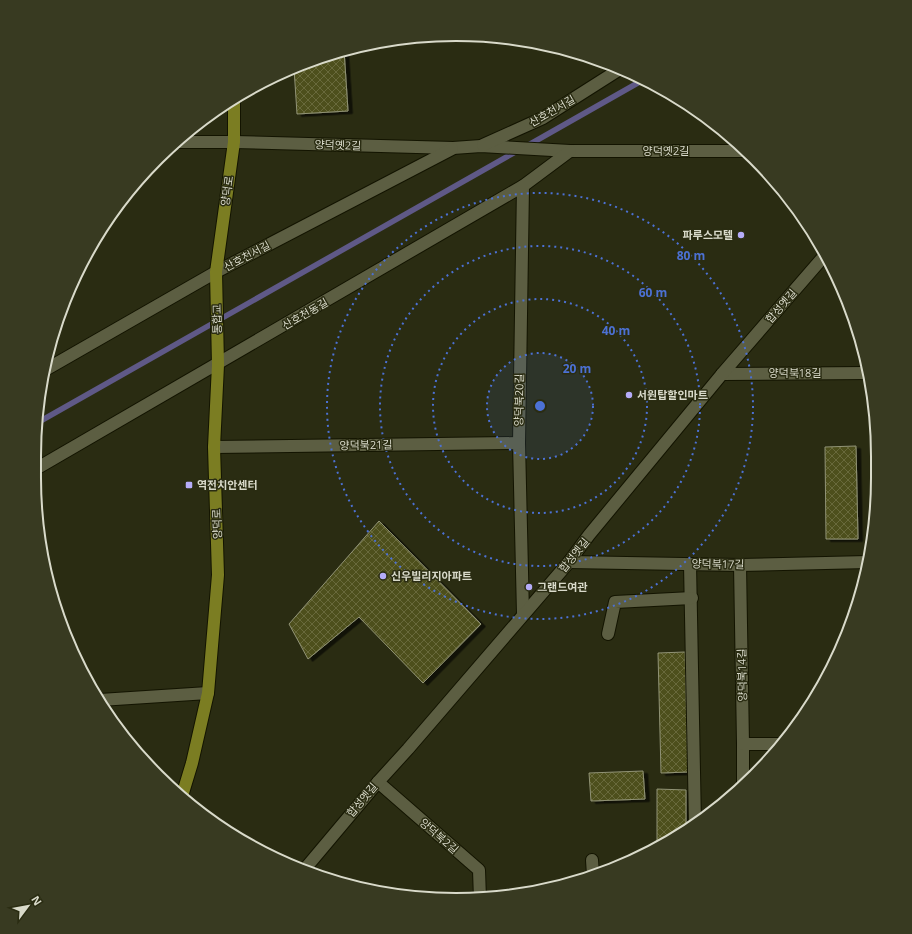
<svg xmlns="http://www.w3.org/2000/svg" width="912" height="934" font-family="'Open Sans','Noto Sans KR',sans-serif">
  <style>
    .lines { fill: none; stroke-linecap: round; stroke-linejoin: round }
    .stream { stroke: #5f5987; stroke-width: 5.5 }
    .building { fill: url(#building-cross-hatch); stroke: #919376; filter: url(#shadow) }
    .minor-casing { stroke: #131400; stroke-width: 14 }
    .major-casing { stroke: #131400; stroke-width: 14 }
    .minor { stroke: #5c5e42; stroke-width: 12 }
    .major { stroke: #7b7d22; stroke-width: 12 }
    .ring { fill: none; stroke: #4c71d4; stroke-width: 2; stroke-dasharray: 2 4 }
    .poi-dot { fill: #b5acf8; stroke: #2a2c12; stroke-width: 1.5 }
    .labels { text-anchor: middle; stroke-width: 3; stroke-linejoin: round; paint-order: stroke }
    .street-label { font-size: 11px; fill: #d9daca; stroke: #2a2c12 }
    .poi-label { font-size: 11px; font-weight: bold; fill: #d9daca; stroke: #2a2c12; text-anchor: start }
    .rim { fill: none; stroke: #d9daca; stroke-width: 2 }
    .centre { fill: #4c71d4; stroke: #2a2c12; stroke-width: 2 }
    .ring-label { font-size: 12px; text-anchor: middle; font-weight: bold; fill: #4c71d4; stroke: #2a2c12; stroke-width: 3; stroke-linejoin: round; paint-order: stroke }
  </style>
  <defs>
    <pattern id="building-cross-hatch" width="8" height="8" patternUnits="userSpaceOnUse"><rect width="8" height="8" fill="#4e501b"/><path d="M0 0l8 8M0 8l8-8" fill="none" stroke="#67693b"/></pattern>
    <filter id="shadow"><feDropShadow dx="4.5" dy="2.5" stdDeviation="0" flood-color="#0009"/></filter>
  </defs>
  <rect width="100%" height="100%" fill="#2a2c12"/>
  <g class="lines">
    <g class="stream">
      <path d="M525,147L643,80"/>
      <path d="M37,423L517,151"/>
    </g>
  </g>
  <g class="building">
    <path d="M344,50L348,111L297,114L294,68Z"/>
    <path d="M856,446L858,539H826L825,447Z"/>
    <path d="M379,521L481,624L423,683L359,617L308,659L289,624Z"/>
    <path d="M685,652L688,772L661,773L658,653Z"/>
    <path d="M643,771L645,799L591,801L589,773Z"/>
    <path d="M657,789L686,790V830L657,848Z"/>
  </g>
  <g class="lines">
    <g class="minor-casing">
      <g id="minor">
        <path d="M177,142H234L453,148L481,146L570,151H746"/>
        <path d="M483,145L543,118L620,69"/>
        <path d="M523,186L519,443L523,614"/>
        <path d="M45,370L216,272L452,149"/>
        <path d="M722,374L868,373"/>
        <path d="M214,447L519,443"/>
        <path d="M34,470L523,186L570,151"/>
        <path d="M569,562L740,565L868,562"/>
        <path d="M690,564L695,824"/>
        <path d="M740,565L743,744V785"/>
        <path d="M608,634L615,602L692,598"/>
        <path d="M100,700L208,693"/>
        <path d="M743,744H782"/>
        <path d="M378,782L479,870L480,899"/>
        <path d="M592,860L593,875"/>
        <path d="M304,870L378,782L408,749L569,562L589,535L722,374L825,255"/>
      </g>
    </g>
    <g class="major-casing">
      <path id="major" d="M182,796L192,763L208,693L218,575L214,447L218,365L216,272L234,142V99"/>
    </g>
    <use href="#minor" class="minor"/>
    <use href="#major" class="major"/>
  </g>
  <circle cx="540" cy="406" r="53" fill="#4c71d4" fill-opacity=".12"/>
  <g class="ring">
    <circle cx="540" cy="406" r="53"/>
    <circle cx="540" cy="406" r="107"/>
    <circle cx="540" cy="406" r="160"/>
    <circle cx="540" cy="406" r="213"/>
  </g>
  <g class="poi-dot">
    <circle cx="741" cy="235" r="4"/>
    <circle cx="629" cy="395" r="4"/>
    <rect x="185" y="481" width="8" height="8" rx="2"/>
    <circle cx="383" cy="576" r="4"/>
    <circle cx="529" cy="587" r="4"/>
  </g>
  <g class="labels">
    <g class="street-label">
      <text transform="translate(552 111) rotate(-30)" y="4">산호천서길</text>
      <text transform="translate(338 145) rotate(2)" y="4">양덕옛2길</text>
      <text x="666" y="155">양덕옛2길</text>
      <text transform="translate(227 191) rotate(-82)" y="4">양덕로</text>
      <text transform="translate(247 256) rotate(-28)" y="4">산호천서길</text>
      <text transform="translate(781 306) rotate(-49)" y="4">합성옛길</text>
      <text transform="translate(305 314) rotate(-30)" y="4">산호천동길</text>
      <text transform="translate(217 319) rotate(-91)" y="4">통합교</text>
      <text x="795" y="377">양덕북18길</text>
      <text transform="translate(519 400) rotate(-89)" y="4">양덕북20길</text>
      <text transform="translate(366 445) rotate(-1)" y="4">양덕북21길</text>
      <text transform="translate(217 524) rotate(-92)" y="4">양덕로</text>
      <text transform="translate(574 555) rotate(-51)" y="4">합성옛길</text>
      <text transform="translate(718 564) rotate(1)" y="4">양덕북17길</text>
      <text transform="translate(742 675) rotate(-91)" y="4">양덕북14길</text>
      <text transform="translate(362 800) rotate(-50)" y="4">합성옛길</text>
      <text transform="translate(439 836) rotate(41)" y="4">양덕북2길</text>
    </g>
    <g class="poi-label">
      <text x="733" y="239" text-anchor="end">파루스모텔</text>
      <text x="637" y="399">서원탑할인마트</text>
      <text x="197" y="489">역전치안센터</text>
      <text x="391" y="580">신우빌리지아파트</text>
      <text x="537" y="591">그랜드여관</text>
    </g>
  </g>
  <path d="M0 0H912V934H0ZM456 41H456A415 415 0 0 1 871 456V478A415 415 0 0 1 456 893H456A415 415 0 0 1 41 478V456A415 415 0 0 1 456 41Z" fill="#383a21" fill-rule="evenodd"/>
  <path class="rim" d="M456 41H456A415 415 0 0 1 871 456V478A415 415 0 0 1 456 893H456A415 415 0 0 1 41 478V456A415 415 0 0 1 456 41Z"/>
  <circle cx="540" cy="406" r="6" class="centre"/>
  <g class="ring-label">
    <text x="691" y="260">80 m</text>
    <text x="653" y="297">60 m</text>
    <text x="616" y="335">40 m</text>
    <text x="577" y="373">20 m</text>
  </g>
  <g transform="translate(28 906) rotate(58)" stroke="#2a2c12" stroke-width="3" paint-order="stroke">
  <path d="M0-3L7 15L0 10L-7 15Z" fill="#d9daca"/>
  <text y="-6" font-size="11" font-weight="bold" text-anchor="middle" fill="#d9daca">N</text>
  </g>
</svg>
